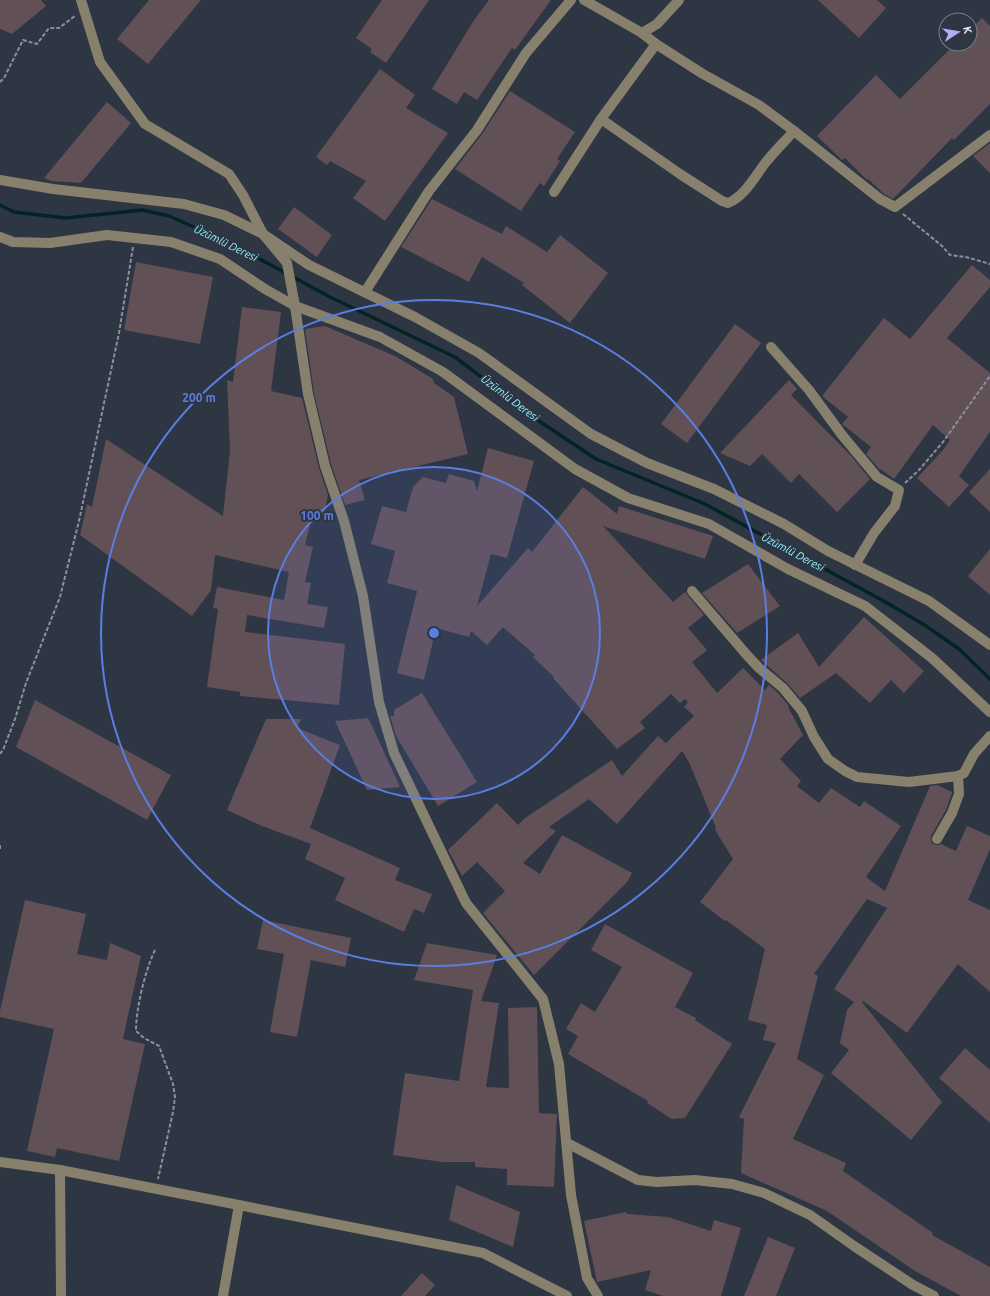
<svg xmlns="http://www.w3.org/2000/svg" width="990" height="1296" font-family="Ubuntu,sans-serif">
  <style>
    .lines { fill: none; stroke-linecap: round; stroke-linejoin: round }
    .stream { stroke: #032427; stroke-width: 3.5 }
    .building { fill: #625057 }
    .path { stroke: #8b909c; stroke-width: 2; stroke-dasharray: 4 2; stroke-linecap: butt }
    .minor { stroke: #86806d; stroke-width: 10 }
    .ring { fill: none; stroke: #5a7ee1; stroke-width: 2 }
    .labels { text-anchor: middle; stroke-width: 4; stroke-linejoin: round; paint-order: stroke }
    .water-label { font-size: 11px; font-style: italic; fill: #91f2fb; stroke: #2e3543 }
    .centre { fill: #5a7ee1; stroke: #2e3543; stroke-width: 2 }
    .ring-label { font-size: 12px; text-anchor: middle; font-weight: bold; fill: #5a7ee1; stroke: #2e3543; stroke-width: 4; stroke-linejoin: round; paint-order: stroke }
  </style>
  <rect width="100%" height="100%" fill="#2e3543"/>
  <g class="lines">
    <path class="stream" d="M0,205L14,212L66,218L142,210L169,216L228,242L330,297L455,357L539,421L596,459L705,504L882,600L923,624L959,649L990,679"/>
  </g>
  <g class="building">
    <path d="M0,0H41L46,6L12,34L0,29Z"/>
    <path d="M149,0H201L148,64L117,39Z"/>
    <path d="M382,0H429L386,63L370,52L372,49L356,38Z"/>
    <path d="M489,0H551L515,50L512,48L477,100L464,92L457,104L432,89L474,20Z"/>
    <path d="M818,0H877L886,8L859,38Z"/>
    <path d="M982,18L990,26V104L954,140L952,138L893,199L884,194L868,179L867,180L845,158L842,160L817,136L876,75L900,99L955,44H970V30Z"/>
    <path d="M380,69L415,95L406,108L448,133L385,221L353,198L366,181L330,161L327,165L316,157Z"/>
    <path d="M510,91L575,132L557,159L560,161L544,186L540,183L521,211L455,169L482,134Z"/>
    <path d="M107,102L131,123L81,183L52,181L44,178Z"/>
    <path d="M990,143V173L973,156Z"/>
    <path d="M432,199L502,234L506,226L547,252L560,235L608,273L570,323L522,285L524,283L482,257L469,282L401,247Z"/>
    <path d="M294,207L332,235L317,257L278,229Z"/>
    <path d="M136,262L213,277L200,344L124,330Z"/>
    <path d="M972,265L990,280V287L947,338L990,373V432L959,476L969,485L949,507L917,478L943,450L950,440L933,425L894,479L880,469V470L866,454L871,447L842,424L848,417L822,396L884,318L910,339Z"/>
    <path d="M242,307L281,312L271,391L302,398L319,468L328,495L324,515L313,513L305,545L313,547L305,582L311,583L307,604L328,607L324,628L247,615L245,632L345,644L339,705L240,696V692L207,687L218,609L213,608L217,587L284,600L289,572L215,555L211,590L192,616L80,535L87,504L92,507L106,439L223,516L230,451L227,380L233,382Z"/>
    <path d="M735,324L761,343L687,443L661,424Z"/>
    <path d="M325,326L397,357L433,379L434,383L454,397L468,454L359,480L365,500L345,505L331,464L314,393L305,329Z"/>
    <path d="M789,380L797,389L791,395L852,457L870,479L837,512L799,474L791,483L762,454L750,466L720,453Z"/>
    <path d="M488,448L534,461L507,558L491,554L477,606L528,548L532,552L583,487L617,514L619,506L713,536L705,559L603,526L673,602L685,592L704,615L688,628L707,650L692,662L717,693L743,668L765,690L769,685L778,693L789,706L788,707L803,735L780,759L801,781L797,786L819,803L831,788L860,807L864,801L901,826L866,877L885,891L930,786L937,785L952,792V793L946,810L931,836V842L933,844L937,845L941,844L956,851L967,826L990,836V849L968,900L990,910V992L958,964L907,1033L863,1001L862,1002L942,1102L911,1140L831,1073L849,1050L840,1043L847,1010L854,1002L834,989L887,908L867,899L814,974L818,976L797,1059L824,1075L793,1139L846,1163L843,1171L933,1233L932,1235L990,1267V1296H961L915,1271L827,1211L741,1173L744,1119L739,1117L776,1043L763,1040L767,1025L748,1020L765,949L726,920L725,921L700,902L733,859L715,830L716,828L689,762L682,751L617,824L589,799L549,827L556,831L523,863L540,874L562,835L632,873L628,881L534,975L483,913L505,891L477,862L462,876L448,850L497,803L518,825L525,818L612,760L622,776L658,736L666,743L694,716L684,707L688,702L685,699L680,703L671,694L640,722L645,728L617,749L553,678L554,677L533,657L535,655L503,627L487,645L471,631L469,637L436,628L424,680L397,673L417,591L387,583L395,551L371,544L382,506L406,512L413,487L423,477L446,483L449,474L474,481L477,491Z"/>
    <path d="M990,469V512L969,492Z"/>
    <path d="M990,549V595L968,576Z"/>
    <path d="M748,564L780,606L737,633L702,593Z"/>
    <path d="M864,617L924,671L904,693L891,680L870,703L836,673L800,698L787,683L761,660L798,633L819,667Z"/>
    <path d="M422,693L477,782L438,806L396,736L390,716H394V710Z"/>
    <path d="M35,700L171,775L147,820L16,747Z"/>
    <path d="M368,718L373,728L400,787L367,790L335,721Z"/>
    <path d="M266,719H301L297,728L340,745L310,828L400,868L395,880L432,894L424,913L414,909L404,932L335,900L345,878L305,859L311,844L262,826L227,810Z"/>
    <path d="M25,900L86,914L77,954L107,960L110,943L141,956L123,1039L145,1044L119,1161L57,1148L55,1157L27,1151L54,1029L0,1017V1011Z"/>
    <path d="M263,920L351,938L345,967L311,960L297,1037L270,1032L284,954L257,949Z"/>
    <path d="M605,924L693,973L675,1007L696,1018L695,1020L732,1044L685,1118L672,1119L647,1103L648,1101L568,1054L578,1036L566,1029L581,1003L595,1012L622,967L591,950Z"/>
    <path d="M427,943L497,955L481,1001L499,1003L486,1087L509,1088L508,1008L537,1007L539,1113L557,1114L554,1187L507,1185V1169L475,1167V1162H442L393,1155L405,1073L459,1081L473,990L414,980Z"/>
    <path d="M965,1048L990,1070V1123L939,1078Z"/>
    <path d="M456,1185L520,1212L513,1247L449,1220Z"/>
    <path d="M626,1212L627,1214L668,1217L711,1231L714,1220L741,1228L721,1296H663L645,1290L651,1270L597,1282L584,1221Z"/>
    <path d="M768,1237L795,1248L776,1296H744Z"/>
    <path d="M422,1273L435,1285L425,1296H401Z"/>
  </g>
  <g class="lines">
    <g class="path">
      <path d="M0,82L4,78L23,40L37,44L49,28H59L75,16"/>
      <path d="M903,214L942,246L950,255L966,257L990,264"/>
      <path d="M905,483L919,470L943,442L990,376"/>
      <path d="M0,754L3,750L15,719L26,683L60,597L79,521L119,333L133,247"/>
      <path d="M0,845V849"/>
      <path d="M155,950C145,971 136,1008 136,1031L144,1038L159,1046L173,1084L175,1097L173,1112L158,1179"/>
    </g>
    <g class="minor">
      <path d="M81,0L100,62L145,124L229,174L243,195L263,234L287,263L295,306L308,394L325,466L344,521L363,596L379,702L394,753L466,903L543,999L559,1064L571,1195L587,1278L598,1296"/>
      <path d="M584,0L642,33L656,44L703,74L759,105L794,131L880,199L895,207L990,135"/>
      <path d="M642,33L657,24L679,0"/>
      <path d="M601,119L680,174L722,201L728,203C745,196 755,176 766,162C775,151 785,141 794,131"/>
      <path d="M0,180L53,189L184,204L224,215L263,234L309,265L415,317L479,353L591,434L647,463L714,489L784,524L828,551L929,601L990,645"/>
      <path d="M554,192L601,119L656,44"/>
      <path d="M0,237L13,242L50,243L107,235L171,242L220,259L265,289L295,306L380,337L443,372L575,469L628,498L709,524L788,569L865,606L932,658L990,712"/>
      <path d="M365,292L429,191L477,130L526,53L571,0"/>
      <path d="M771,347L809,390L842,435L877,477L899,490L895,506L874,533L855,565"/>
      <path d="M692,591L746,654L759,668L783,688L802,711L814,737L828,759L845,771L857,777L909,782L958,776L964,773L974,754L990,736"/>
      <path d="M937,839L952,813L959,794L958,776"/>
      <path d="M567,1143L638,1180L657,1182L695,1180L732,1184L764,1193L810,1215L854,1246L913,1285L934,1296"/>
      <path d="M0,1162L60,1170L483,1253L567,1296"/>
      <path d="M60,1170L61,1296"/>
      <path d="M223,1296L239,1205"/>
    </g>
  </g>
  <circle cx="434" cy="633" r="166" fill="#5a7ee1" fill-opacity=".12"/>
  <g class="ring">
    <circle cx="434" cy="633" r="166"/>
    <circle cx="434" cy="633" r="333"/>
  </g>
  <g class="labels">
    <g class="water-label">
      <text transform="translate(226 243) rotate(26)" y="4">Üzümlü Deresi</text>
      <text transform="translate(510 398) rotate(37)" y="4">Üzümlü Deresi</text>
      <text transform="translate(793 552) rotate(28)" y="4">Üzümlü Deresi</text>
    </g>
  </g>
  <circle cx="434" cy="633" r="6" class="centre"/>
  <g class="ring-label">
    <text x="199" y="402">200 m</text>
    <text x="317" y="520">100 m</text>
  </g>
  <g transform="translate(958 32) rotate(78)"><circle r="19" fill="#2e3543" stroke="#797f8b"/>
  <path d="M0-3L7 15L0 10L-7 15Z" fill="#b0aefa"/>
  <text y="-6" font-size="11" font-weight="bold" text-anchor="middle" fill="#e9edf6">K</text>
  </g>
</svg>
